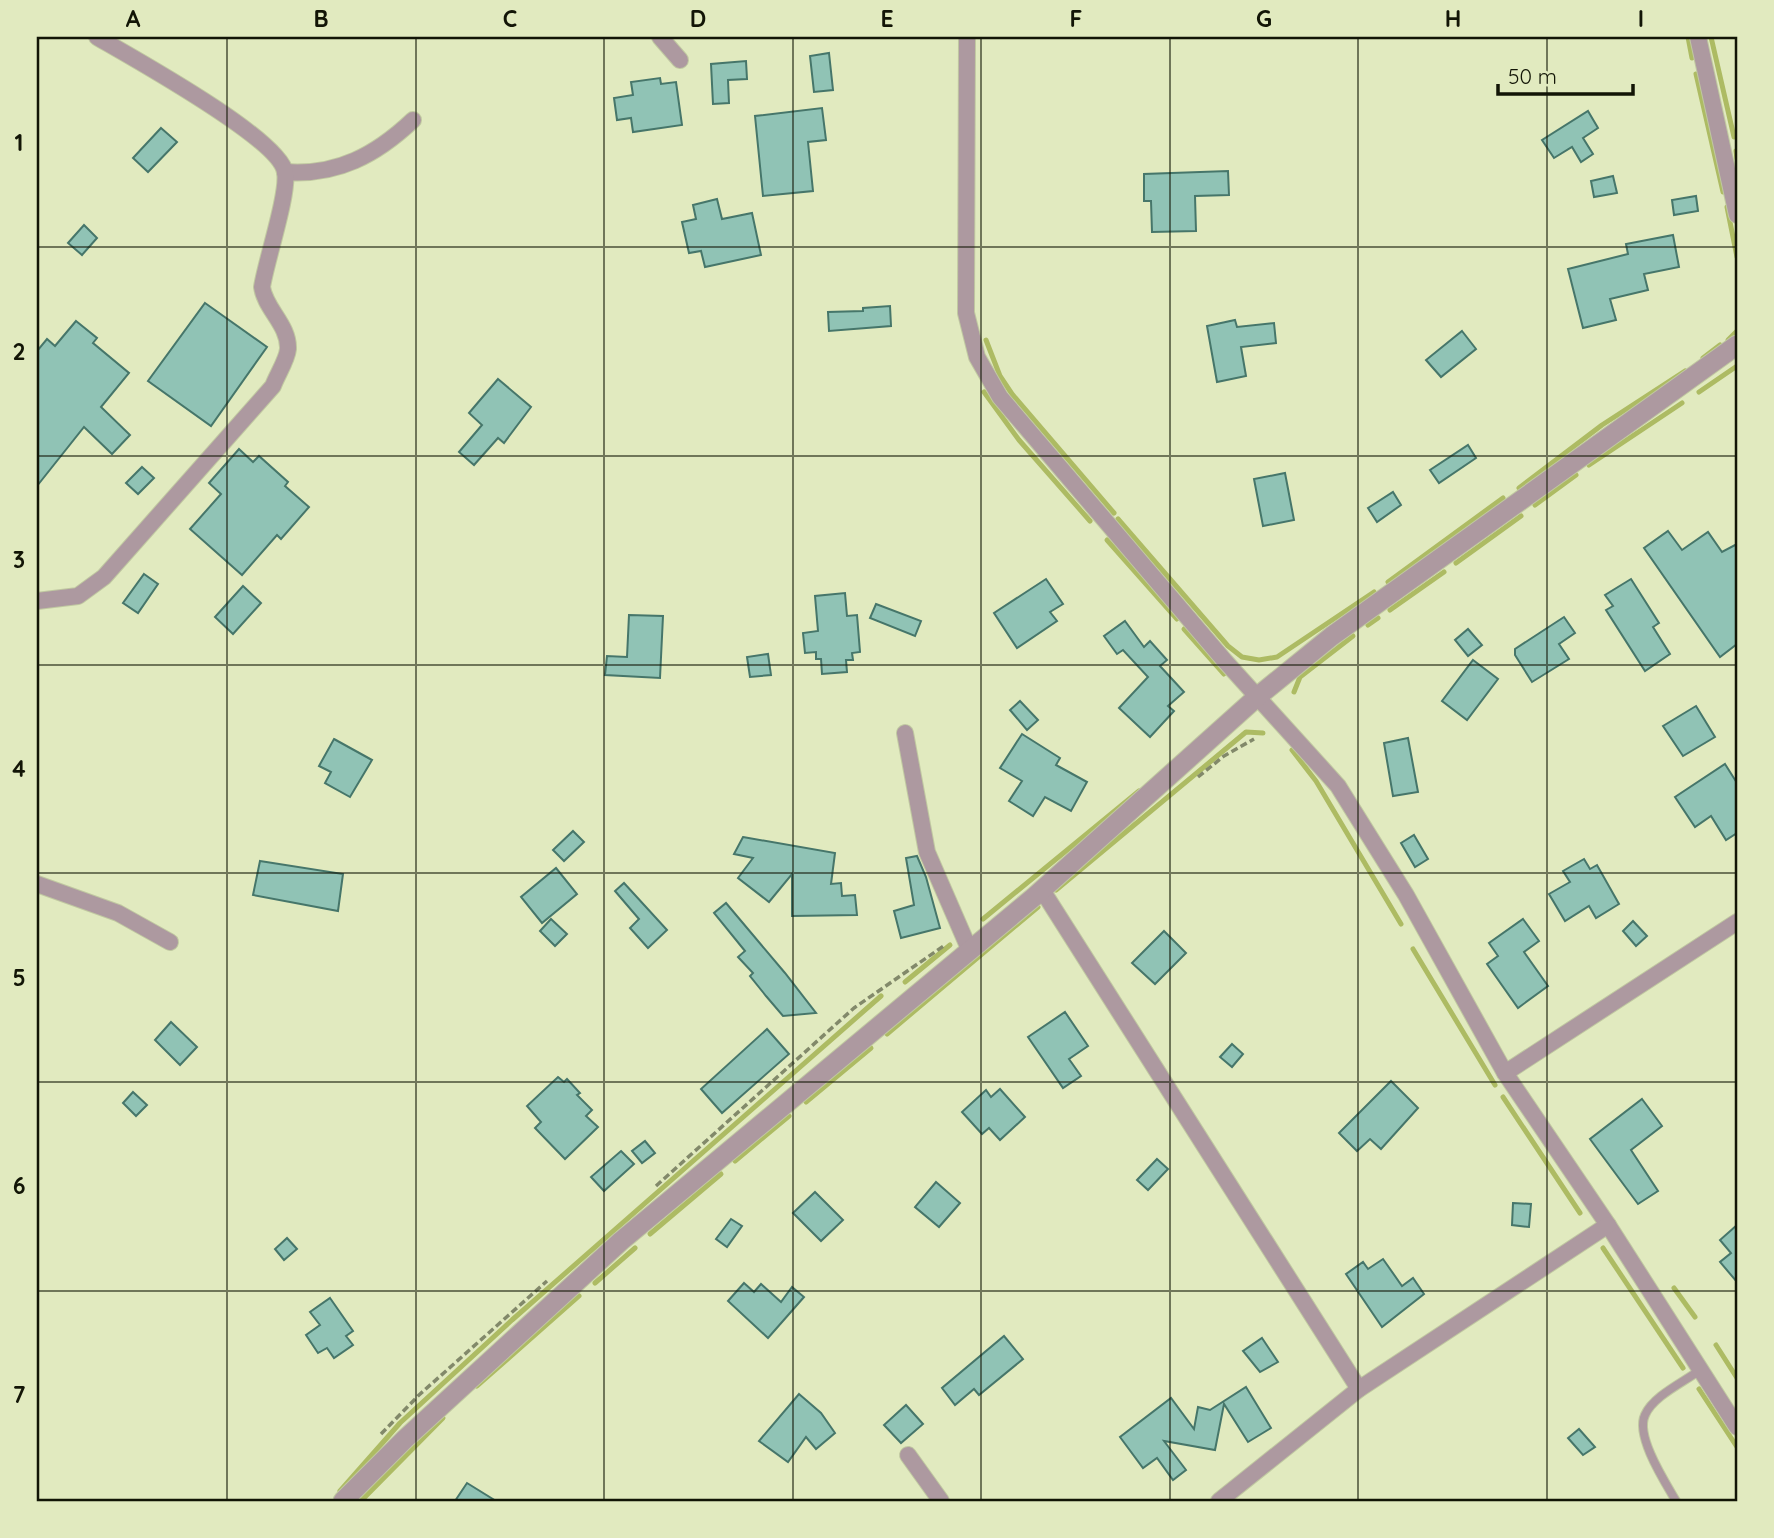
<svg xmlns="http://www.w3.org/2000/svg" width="1774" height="1538" font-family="Quicksand,sans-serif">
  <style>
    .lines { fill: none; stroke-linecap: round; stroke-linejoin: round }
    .stream { stroke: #adbb63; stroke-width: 5 }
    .building { fill: #90c3b5; stroke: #46766a; stroke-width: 2 }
    .service-casing { stroke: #c0c8a1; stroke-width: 10 }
    .minor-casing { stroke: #c0c8a1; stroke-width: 18 }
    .tertiary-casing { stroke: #c0c8a1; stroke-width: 21 }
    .path { stroke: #82896a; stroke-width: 3.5; stroke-dasharray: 7 3.5; stroke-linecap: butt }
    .service { stroke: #ad99a0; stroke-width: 8 }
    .minor { stroke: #ad99a0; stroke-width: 16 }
    .tertiary { stroke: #ad99a0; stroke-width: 19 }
    .grid { fill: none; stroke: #121506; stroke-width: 2; stroke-opacity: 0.55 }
    .neatline { fill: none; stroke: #121506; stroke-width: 2.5 }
    .grid-label { font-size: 23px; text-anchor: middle; font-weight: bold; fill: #121506 }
  </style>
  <rect width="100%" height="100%" fill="#e1eabf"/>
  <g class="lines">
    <g class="stream">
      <path d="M1688,37L1692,58"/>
      <path d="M1711,37L1734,137"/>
      <path d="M1696,74L1723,192"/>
      <path d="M1736,151L1737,159"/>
      <path d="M1727,207L1737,257"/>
      <path d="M986,340L1000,376L1012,394L1114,513"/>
      <path d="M1728,340L1737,331"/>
      <path d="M1703,358L1720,345"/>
      <path d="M984,392L1019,440L1090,521"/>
      <path d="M1699,392L1737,366"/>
      <path d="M1589,465L1682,403"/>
      <path d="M1519,488L1602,425L1685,371"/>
      <path d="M1535,505L1576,475"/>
      <path d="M1118,519L1228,646L1242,657L1259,660L1277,657L1374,592"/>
      <path d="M1107,540L1177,619"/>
      <path d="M1456,563L1521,516"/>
      <path d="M1388,582L1503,498"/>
      <path d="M1390,610L1444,572"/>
      <path d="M1368,625L1378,618"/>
      <path d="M1184,629L1224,674"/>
      <path d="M1294,692L1300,677L1353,636"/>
      <path d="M1292,750L1316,781L1401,924"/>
      <path d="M1056,890L1246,732L1263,733"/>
      <path d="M983,919L1139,791"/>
      <path d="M1413,949L1495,1085"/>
      <path d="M905,982L950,945"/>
      <path d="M887,1034L1038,907"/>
      <path d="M1503,1097L1580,1213"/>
      <path d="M806,1102L871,1048"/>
      <path d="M735,1161L789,1116"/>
      <path d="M650,1234L721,1174"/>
      <path d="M1603,1248L1683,1368"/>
      <path d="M595,1283L635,1248"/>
      <path d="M1674,1288L1695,1317"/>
      <path d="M1716,1345L1737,1378"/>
      <path d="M477,1386L579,1296"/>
      <path d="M1699,1389L1737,1447"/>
      <path d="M340,1491L400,1423L512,1320L881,996"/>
      <path d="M361,1501L443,1418"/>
    </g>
  </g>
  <g class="building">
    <path d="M829,53L833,90L814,92L810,56Z"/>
    <path d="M746,61L747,79L728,80L729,103L713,104L711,64Z"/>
    <path d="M660,78L661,84L676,82L682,125L633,132L631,118L617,120L614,98L633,95L631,82Z"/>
    <path d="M822,108L826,140L808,142L813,191L763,196L755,116Z"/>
    <path d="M1588,111L1598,128L1583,138L1593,154L1581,162L1572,147L1554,158L1542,140Z"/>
    <path d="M161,128L177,142L148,172L133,158Z"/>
    <path d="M1228,171L1229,195L1195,196L1196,231L1152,232L1151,201H1144V174Z"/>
    <path d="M1613,176L1617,193L1594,197L1591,181Z"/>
    <path d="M1696,196L1698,211L1674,215L1672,200Z"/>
    <path d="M717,199L722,219L752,213L761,255L705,267L701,251L689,253L682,222L696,219L693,205Z"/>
    <path d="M84,225L97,238L82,255L68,243Z"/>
    <path d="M1673,235L1679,267L1644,274L1648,290L1610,299L1616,320L1583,328L1568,269L1628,254L1626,244Z"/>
    <path d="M205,303L267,347L211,426L148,381Z"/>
    <path d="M890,306L891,326L829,331L828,312L863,311V308Z"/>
    <path d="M1235,320L1237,327L1274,323L1276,343L1241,347L1246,376L1217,382L1207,326Z"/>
    <path d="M76,321L97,338L93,343L129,373L101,407L130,435L112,454L84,427L37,486V351L47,339L55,346Z"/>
    <path d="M1462,331L1476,349L1441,377L1426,360Z"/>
    <path d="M498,379L531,407L504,443L498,438L474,465L459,452L482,425L469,413Z"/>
    <path d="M1468,445L1476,458L1439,483L1430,470Z"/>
    <path d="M239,449L253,462L259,456L288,482L285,486L309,507L281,539L277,535L242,575L190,529L221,494L209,483Z"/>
    <path d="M142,467L154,478L138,494L126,483Z"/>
    <path d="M1285,473L1294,520L1263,526L1254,479Z"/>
    <path d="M1393,492L1401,505L1377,522L1368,508Z"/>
    <path d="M1668,531L1682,550L1708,532L1722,552L1737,544V644L1720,657L1644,548Z"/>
    <path d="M144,574L158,584L138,613L123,603Z"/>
    <path d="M1046,579L1063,604L1050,612L1057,621L1017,648L994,613Z"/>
    <path d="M1631,579L1659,623L1653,627L1670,654L1645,671L1606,610L1613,606L1605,595Z"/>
    <path d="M243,586L261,603L233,634L215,617Z"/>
    <path d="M845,593L847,616L857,615L860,652L852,653L853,660H846L847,672L822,674L821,659H816V652L805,653L803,633L818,631L815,596Z"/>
    <path d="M876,604L921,621L915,636L870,618Z"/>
    <path d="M629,615L663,616L660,678L605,675L607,656L627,657Z"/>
    <path d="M1564,617L1575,633L1559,644L1569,659L1532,682L1515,655V649Z"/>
    <path d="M1125,621L1144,647L1150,641L1167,660L1160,666L1184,692L1168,706L1174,711L1150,737L1119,708L1148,677L1123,650L1117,654L1104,636Z"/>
    <path d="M1468,629L1482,645L1468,656L1455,640Z"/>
    <path d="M768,654L771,675L750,677L747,657Z"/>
    <path d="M1473,660L1498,679L1467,720L1442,701Z"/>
    <path d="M1020,701L1038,720L1027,730L1010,710Z"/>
    <path d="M1696,706L1715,737L1683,756L1663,726Z"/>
    <path d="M1022,734L1060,758L1056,765L1087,782L1071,811L1045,797L1033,816L1009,801L1022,781L1000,768Z"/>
    <path d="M1408,738L1418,792L1393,796L1384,743Z"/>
    <path d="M334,739L372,760L350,797L325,783L331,772L319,766Z"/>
    <path d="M1725,764L1737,783V833L1726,840L1711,816L1695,827L1675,797Z"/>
    <path d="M573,831L584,842L564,861L553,850Z"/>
    <path d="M1414,835L1428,859L1415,867L1401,843Z"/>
    <path d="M743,837L835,853L831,884L841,883L842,896L855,895L857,915L792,916V874L769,902L738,878L753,858L734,854Z"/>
    <path d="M917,856L926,877L940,928L901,938L894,911L914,905L906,858Z"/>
    <path d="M1584,859L1590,869L1597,865L1619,904L1596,918L1589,906L1565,921L1549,894L1570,882L1563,871Z"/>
    <path d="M260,861L343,874L338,911L253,895Z"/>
    <path d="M556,868L577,894L542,923L521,897Z"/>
    <path d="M624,883L667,930L648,948L630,928L639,919L615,891Z"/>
    <path d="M726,903L785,973L816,1013L783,1016L766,996L750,976L753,973L738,957L745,951L714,913Z"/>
    <path d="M551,919L567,934L555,946L540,931Z"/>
    <path d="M1523,919L1539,941L1524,952L1548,986L1518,1008L1487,964L1498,956L1489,943Z"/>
    <path d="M1633,921L1647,936L1636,946L1623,931Z"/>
    <path d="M1164,931L1186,953L1155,984L1132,963Z"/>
    <path d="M1065,1012L1088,1046L1069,1059L1081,1076L1063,1088L1028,1037Z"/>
    <path d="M171,1022L197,1047L180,1065L155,1040Z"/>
    <path d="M767,1029L789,1054L722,1113L701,1089Z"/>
    <path d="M1232,1044L1243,1054L1232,1067L1220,1057Z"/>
    <path d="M558,1077L564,1082L567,1079L580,1093L577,1095L592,1110L586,1116L598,1127L565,1159L535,1128L541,1122L527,1106Z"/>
    <path d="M1391,1081L1418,1108L1381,1149L1370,1139L1357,1151L1339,1133Z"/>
    <path d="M1000,1089L1025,1117L1000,1140L989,1128L982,1134L962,1112L986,1090L991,1097Z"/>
    <path d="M133,1092L147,1105L136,1116L123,1103Z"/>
    <path d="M1642,1099L1662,1126L1631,1150L1658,1191L1638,1204L1590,1139Z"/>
    <path d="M645,1141L655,1153L642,1163L632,1151Z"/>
    <path d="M621,1151L634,1164L604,1191L591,1177Z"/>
    <path d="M1157,1159L1168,1169L1148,1190L1137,1180Z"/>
    <path d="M936,1182L960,1203L939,1227L915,1207Z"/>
    <path d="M815,1192L843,1220L821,1241L793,1213Z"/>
    <path d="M1513,1203L1531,1204L1529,1227L1512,1225Z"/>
    <path d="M731,1219L742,1226L727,1247L716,1239Z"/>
    <path d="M1737,1225V1282L1720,1262L1731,1253L1720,1240Z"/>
    <path d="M287,1238L297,1249L284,1260L275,1249Z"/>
    <path d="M1383,1259L1402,1286L1413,1278L1424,1294L1382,1327L1346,1274L1363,1262L1368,1269Z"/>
    <path d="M744,1283L754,1292L761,1284L781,1302L792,1287L804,1297L768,1338L728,1301Z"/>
    <path d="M330,1298L353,1331L346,1336L353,1345L334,1358L327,1348L318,1353L306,1335L320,1325L310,1312Z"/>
    <path d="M1004,1336L1023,1359L979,1395L974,1389L955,1405L942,1388Z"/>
    <path d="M1262,1338L1278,1362L1260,1372L1243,1351Z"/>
    <path d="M1246,1387L1271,1428L1248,1442L1224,1404L1215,1450L1164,1441L1186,1470L1173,1480L1157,1458L1143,1468L1120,1437L1171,1398L1194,1429L1198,1407L1210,1410Z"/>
    <path d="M799,1394L821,1413L835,1433L816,1449L806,1437L788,1462L759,1441Z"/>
    <path d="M906,1405L923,1424L901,1443L884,1425Z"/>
    <path d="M1579,1429L1595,1447L1583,1455L1568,1438Z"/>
    <path d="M467,1483L496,1501H455Z"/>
  </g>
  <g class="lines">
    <g class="service-casing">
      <path id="service" d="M1676,1501C1665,1482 1635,1436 1645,1415C1653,1396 1684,1382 1700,1370"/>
    </g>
    <g class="minor-casing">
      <g id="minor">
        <path d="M660,37L680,60"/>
        <path d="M967,37L966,313L977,357L1000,397L1224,660L1338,786L1406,895L1505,1073L1608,1225L1737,1427"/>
        <path d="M1698,37L1737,215"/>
        <path d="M285,172C337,176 376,155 413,120"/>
        <path d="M37,601L78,596L104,577L273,386C277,375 287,360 288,349C289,325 265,309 262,287C266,261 289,193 285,172C279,138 131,57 97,37"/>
        <path d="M905,733L927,852L970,951"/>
        <path d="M37,884L118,913L170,942"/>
        <path d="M1042,890L1359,1389"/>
        <path d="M1505,1073L1737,922"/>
        <path d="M908,1455L941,1501"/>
        <path d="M1219,1501L1359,1389L1608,1225"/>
      </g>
    </g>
    <g class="tertiary-casing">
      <path id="tertiary" d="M343,1501L405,1439L621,1241L1034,897L1257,697L1332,636L1737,345"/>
    </g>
    <g class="path">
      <path d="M1198,777L1224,756L1254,739"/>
      <path d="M656,1186L854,1008L945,945"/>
      <path d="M381,1434L419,1395L547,1281"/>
    </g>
    <use href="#service" class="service"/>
    <use href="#minor" class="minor"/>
    <use href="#tertiary" class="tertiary"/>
  </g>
  <path class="grid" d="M227,37V1501M416,37V1501M604,37V1501M793,37V1501M981,37V1501M1170,37V1501M1358,37V1501M1547,37V1501M37,247H1737M37,456H1737M37,665H1737M37,873H1737M37,1082H1737M37,1291H1737"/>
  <rect width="1774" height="1538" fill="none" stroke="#e1eabf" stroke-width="77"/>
  <path d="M1498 84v10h135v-10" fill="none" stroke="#121506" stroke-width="3.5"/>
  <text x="1508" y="84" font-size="21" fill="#121506" stroke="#e1eabf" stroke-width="5" paint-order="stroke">50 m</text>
  <rect x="38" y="38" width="1698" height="1462" class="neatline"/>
  <g class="grid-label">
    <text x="133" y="27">A</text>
    <text x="321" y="27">B</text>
    <text x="510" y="27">C</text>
    <text x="698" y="27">D</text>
    <text x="887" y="27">E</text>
    <text x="1076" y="27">F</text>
    <text x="1264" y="27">G</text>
    <text x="1453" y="27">H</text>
    <text x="1641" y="27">I</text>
    <text x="19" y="151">1</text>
    <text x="19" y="360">2</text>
    <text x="19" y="568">3</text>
    <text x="19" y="777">4</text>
    <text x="19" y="986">5</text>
    <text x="19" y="1194">6</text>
    <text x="19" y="1403">7</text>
  </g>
</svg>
